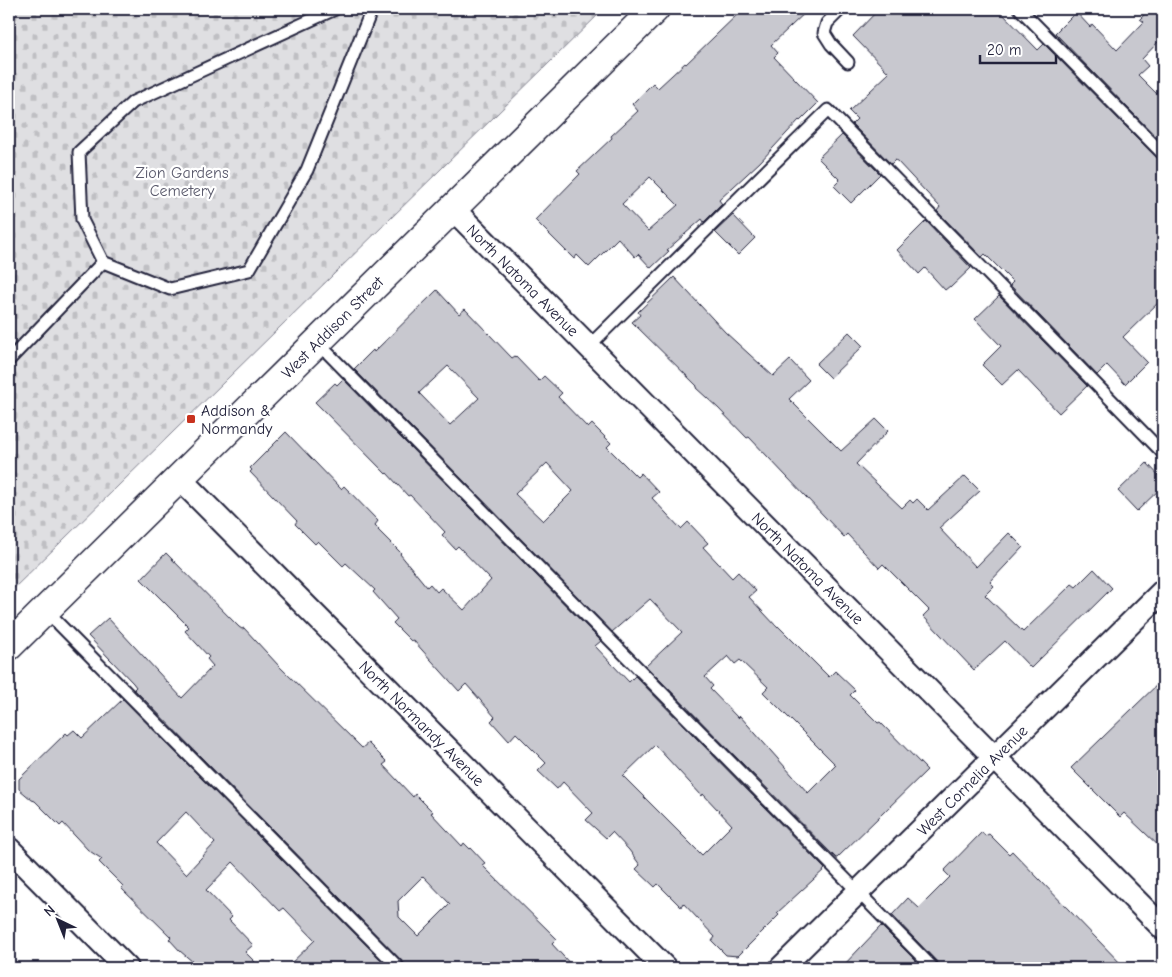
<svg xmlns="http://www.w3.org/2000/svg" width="1172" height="977" font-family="'Comic Neue',sans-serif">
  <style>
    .cemetery { fill: url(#cemetery-stones); stroke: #80808e }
    .building { fill: #c8c8cf; stroke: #22223b; fill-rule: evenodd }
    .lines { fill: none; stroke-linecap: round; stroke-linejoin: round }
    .service-casing { stroke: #22223b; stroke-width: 15 }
    .minor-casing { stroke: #22223b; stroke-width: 26 }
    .tertiary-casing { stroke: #22223b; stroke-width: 31 }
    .service { stroke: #fff; stroke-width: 11 }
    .minor { stroke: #fff; stroke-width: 22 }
    .tertiary { stroke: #fff; stroke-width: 28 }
    .poi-dot { fill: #c8321e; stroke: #fff; stroke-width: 2 }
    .labels { text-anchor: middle; stroke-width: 4.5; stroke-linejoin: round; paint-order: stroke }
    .park-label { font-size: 16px; fill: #5b5b6d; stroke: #fff }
    .street-label { font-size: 16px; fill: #22223b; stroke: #fff }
    .poi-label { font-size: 16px; fill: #22223b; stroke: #fff; text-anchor: start }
  </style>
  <defs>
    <pattern id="cemetery-stones" width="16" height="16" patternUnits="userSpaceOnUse" patternTransform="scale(1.25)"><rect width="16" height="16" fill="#dfdfe2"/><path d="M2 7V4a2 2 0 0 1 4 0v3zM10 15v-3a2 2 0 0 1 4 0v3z" fill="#bfbfc3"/></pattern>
  </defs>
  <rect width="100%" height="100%" fill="#fff"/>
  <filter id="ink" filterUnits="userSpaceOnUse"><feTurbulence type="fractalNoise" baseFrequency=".02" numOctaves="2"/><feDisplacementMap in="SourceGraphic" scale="10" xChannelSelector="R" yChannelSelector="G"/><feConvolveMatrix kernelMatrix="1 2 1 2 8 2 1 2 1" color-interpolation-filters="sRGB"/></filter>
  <g filter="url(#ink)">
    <path class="cemetery" d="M9,9H604L9,593Z"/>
    <g class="building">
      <path d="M743,9H809L771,45L778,53L774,57L818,103L800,121L799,120L760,162L719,200L722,204L704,222L702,219L667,250L669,251L651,268L638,254L635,257L618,238L589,267L577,255L574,259L535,220L580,174L577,171L612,138L611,136L638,111L632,104L653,83L658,88L685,63L686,64ZM650,177L678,205L648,231L622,204Z"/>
      <path d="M879,9H998L1038,50L1044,44L1158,159L1163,161V298L1123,337L1147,362L1125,384L1107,365L1097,375L1010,285L1013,282L985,254L982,257L937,211L940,207L897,161L895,160L891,164L852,124L857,119L849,111L889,73L853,36Z"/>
      <path d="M1150,9H1163V43L1160,40L1142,59L1148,66L1138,75L1163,100V144L1055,33L1076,12L1090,27L1092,24L1117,50L1144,22L1140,19Z"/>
      <path d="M842,135L880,174L851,203L834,186L840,180L818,158Z"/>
      <path d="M733,215L755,238L738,255L715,232Z"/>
      <path d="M926,221L971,268L951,287L950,286L945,290L925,268L919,274L897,250Z"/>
      <path d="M674,277L725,332L773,376L790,360L809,380L789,399L841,451L876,419L888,431L856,464L902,508L910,500L913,503L917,499L928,510L965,476L980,491L939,528L976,567L1009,533L1023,547L990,582L994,586L985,595L1023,632L1072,584L1076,587L1094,569L1112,588L1031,668L1005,641L974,670L923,616L929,610L883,564L879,568L847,534L844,537L749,437L747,438L718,408L696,388L697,386L632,322L640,315L638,312Z"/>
      <path d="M437,290L459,314L465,309L512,358L515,356L539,381L544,376L562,393L558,397L588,428L592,424L611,443L607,447L637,477L641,473L659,492L652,498L681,529L688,522L708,543L703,547L732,578L738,572L756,591L749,597L777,627L778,626L829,677L835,671L855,690L850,695L878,723L880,722L927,770L837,858H836L646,666L682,632L650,599L612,632L354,369L373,350L374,352ZM448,366L479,398L450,425L419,393ZM547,463L573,491L543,521L515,494ZM728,656L735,664L740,660L768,687L763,692L836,765L808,793L740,716L738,718L710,689L713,686L705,677Z"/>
      <path d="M999,296L1087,386L1059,413L1018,370L1002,385L982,365L1001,346L975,319Z"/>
      <path d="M849,332L863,346L830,378L816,364Z"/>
      <path d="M343,379L601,641L595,646L629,682L635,676L825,869L777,913L779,915L738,956L726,955L712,941L715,937L683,903L681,907L658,884L655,887L636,869L640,865L629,850L612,832L606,838L586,820L593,813L563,782L557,789L538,771L546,763L516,733L509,741L491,721L495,717L466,684L459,691L413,640L411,641L393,623L397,619L373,592L375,590L346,563L343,566L318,541L315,544L295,524L297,521L250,472L252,470L250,468L286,432L341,489L344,486L378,521L375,525L379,529L378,530L401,553L400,554L427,587L430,584L437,592L441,588L464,610L491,580L458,546L455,549L442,535L445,532L410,495L408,496L387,473L386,474L315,402L335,383L337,385ZM655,745L702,796L703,794L732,825L702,855L623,776Z"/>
      <path d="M1147,463L1163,480V486L1137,511L1118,491Z"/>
      <path d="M166,553L239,627L242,629L244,628L279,666L362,748L368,743L387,762L383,765L413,797L415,794L433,812L431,813L462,846L464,843L470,849L471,848L485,863L482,865L557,939L552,944L574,968H406L404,963L134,689L136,687L133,683L88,636L108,618L182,698L213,666L207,659L209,657L185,631L189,627L141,579ZM423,876L450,904L418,936L399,917L398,901Z"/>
      <path d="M1163,679V850L1124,813L1120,817L1071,768Z"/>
      <path d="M123,699L389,968H286L315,940L284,908L280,911L233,862L206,890L232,917L229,920L253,945L245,952L261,968H200L180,951L169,939L171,937L121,888L123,886L99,862L102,859L88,850L63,823L60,826L35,801L32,800L19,789V779L66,733L68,735L74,730L82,738ZM186,812L215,843L186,874L156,843Z"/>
      <path d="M982,832L985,836L989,834L1009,854L1012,851L1125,968H940L938,963L892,915L908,898L919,908L950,877L944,871Z"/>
      <path d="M881,926L923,968H841Z"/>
    </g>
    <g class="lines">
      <g class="service-casing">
        <g id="service">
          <path d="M335,9L133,102L79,152L82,220L103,262L170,289L249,270L307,170L372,9"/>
          <path d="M841,9L827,23L824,33L831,44L848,62"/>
          <path d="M1020,9L1163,154"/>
          <path d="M317,342L933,968"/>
          <path d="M589,346L828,110L1163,453"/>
          <path d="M9,360L103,262"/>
          <path d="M45,610L399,968"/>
        </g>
      </g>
      <g class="minor-casing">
        <g id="minor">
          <path d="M453,209L1163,928"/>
          <path d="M179,478L665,968"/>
          <path d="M9,849L127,968"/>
          <path d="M781,968L1163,591"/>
        </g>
      </g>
      <g class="tertiary-casing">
        <path id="tertiary" d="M9,646L655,9"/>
      </g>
      <use href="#service" class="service"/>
      <use href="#minor" class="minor"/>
      <use href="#tertiary" class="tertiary"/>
    </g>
  </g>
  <rect class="poi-dot" x="186" y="414" width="10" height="10" rx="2.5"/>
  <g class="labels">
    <g class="park-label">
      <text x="182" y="178">Zion Gardens<tspan x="182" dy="18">Cemetery</tspan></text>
    </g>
    <g class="street-label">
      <text transform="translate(523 280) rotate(45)" y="6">North Natoma Avenue</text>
      <text transform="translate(332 327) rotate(-45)" y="6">West Addison Street</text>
      <text transform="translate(808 568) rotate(45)" y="6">North Natoma Avenue</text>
      <text transform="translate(422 723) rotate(45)" y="6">North Normandy Avenue</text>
      <text transform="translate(972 780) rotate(-45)" y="6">West Cornelia Avenue</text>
    </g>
    <g class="poi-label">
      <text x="201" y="416">Addison &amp;<tspan x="201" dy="18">Normandy</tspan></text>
    </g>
  </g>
  <rect width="1172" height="977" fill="none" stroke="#fff" stroke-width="30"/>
  <rect x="15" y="15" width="1142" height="947" fill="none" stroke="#22223b" stroke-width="2" filter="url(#ink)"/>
  <g transform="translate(58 920) rotate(317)" stroke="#ffffff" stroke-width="4" paint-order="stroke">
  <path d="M0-4L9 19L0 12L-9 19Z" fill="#22223b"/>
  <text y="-8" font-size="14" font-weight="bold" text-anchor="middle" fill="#22223b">N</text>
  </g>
  <path d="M980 55v8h76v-8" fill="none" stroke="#22223b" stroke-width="2.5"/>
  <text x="987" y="55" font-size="15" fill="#22223b" stroke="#ffffff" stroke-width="4" paint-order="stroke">20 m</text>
</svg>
